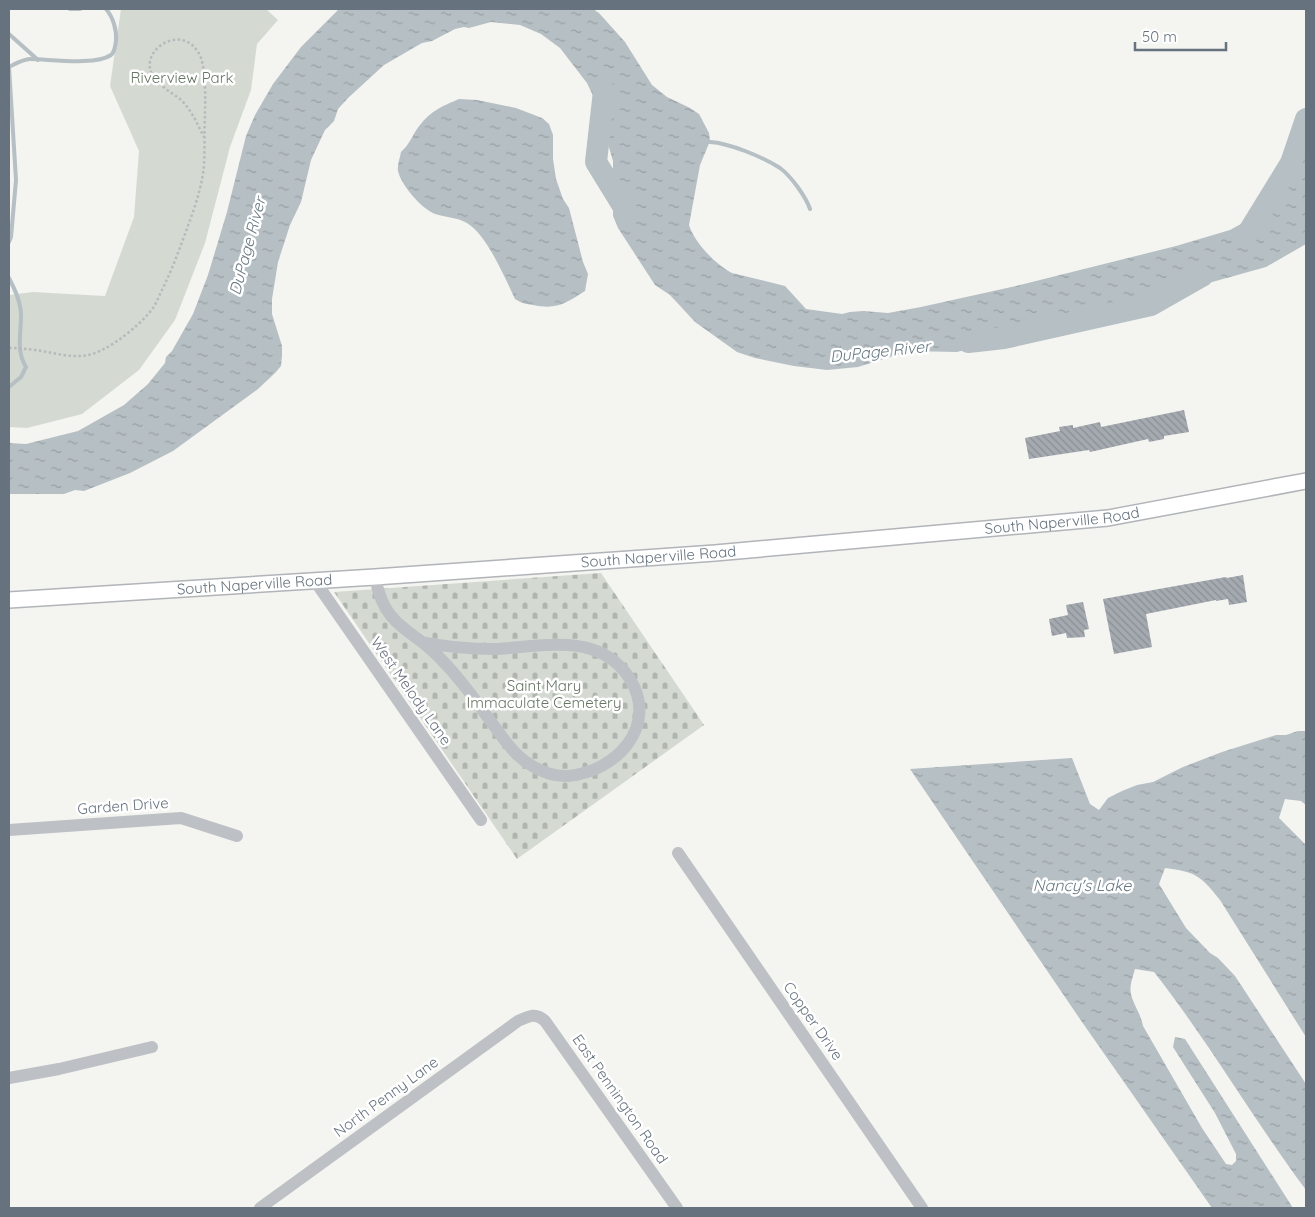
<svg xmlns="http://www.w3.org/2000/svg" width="1315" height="1217" font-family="Quicksand,sans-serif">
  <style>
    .cemetery { fill: url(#cemetery-stones) }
    .park { fill: #d4dad2 }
    .water { fill: url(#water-ripples) }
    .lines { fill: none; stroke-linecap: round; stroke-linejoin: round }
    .stream { stroke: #b6bfc4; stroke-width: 4 }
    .river { stroke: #b6bfc4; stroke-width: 22 }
    .building { fill: url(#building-back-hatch) }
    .major-casing { stroke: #b1b4b8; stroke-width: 18 }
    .path { stroke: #b7b9bc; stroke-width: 2.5; stroke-dasharray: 2.5 2.5; stroke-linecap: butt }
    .minor { stroke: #bdc0c4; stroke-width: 12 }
    .major { stroke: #fff; stroke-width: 15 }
    .labels { text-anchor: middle; stroke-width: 5; stroke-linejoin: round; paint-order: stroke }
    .park-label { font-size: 15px; fill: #667664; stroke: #fff }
    .street-label { font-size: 15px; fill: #66727e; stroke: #fff }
    .water-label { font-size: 16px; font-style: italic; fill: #677982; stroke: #fff }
  </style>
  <defs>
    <pattern id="cemetery-stones" width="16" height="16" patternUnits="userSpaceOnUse" patternTransform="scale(1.25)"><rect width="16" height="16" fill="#d4dad2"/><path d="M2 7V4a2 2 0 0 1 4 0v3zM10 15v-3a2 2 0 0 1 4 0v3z" fill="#b0b5b0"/></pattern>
    <pattern id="water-ripples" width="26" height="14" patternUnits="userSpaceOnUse" patternTransform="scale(1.25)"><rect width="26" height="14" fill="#b6bfc4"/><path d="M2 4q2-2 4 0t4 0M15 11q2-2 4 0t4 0" fill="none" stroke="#98a0a4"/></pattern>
    <pattern id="building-back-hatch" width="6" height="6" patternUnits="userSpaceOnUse" patternTransform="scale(1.25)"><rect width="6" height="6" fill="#a4aab0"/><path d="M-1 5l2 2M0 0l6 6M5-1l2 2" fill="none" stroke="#898f94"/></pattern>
  </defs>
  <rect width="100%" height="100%" fill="#f4f4f0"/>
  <path class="cemetery" d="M601,573L704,725L517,859L334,592Z"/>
  <path class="park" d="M121,9H266L278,20L257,44L251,90L230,147L205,243L175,320L139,370L82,414L27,428L9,427V295L33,292L105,296L134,217L139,151L110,86Z"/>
  <g class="water">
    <path d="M339,9H593L599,13L625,42L652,85L667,97L690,108L699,114L709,133L710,141L700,165L689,225C694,242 716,265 732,273L785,286L806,309L842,314L850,312L863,311L888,313L921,307L1016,286L1176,246L1230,230L1250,219L1286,190L1291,182L1306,108V244L1266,267L1180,291L1171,290L1122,302L1025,329L983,345L957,352L909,351L858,367L827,370L794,366L755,358L737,352L695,322L670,295L655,285L618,228L613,216V161L595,100L587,83L560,48L541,34L520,25L491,22L469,28L464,27L455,29L432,41L422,43L384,65L348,98L338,109L334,121L325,130L311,160L301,202L290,225L278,262L272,299V314L282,346V356L281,366L275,373L258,389L173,451L130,473L84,491L75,490L64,494H9V443L26,444L78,431L124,405L148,384L165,363L166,357L172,351L193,314L208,275L227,212L246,136L255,115L273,84L301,47Z"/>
    <path d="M459,99L477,100L516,108L542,118L549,124L553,135V159L556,179L563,199L569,208L583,262L588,274L585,291C566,303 557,310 533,305C526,304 521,303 515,299C505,278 489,240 471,226C461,217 447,218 435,214C422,209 401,185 398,171C397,165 400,158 401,152C409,145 411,138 417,129C429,112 440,107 459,99Z"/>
    <path d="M1298,731H1306V805L1301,801L1285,799L1279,818L1306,845V1037L1220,900C1200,875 1196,872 1165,868L1159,884L1186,928L1210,953L1218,958L1235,976L1306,1084V1190C1253,1119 1209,1042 1154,972L1135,969C1133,976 1129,987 1131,994C1133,1004 1141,1014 1143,1026L1202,1128L1226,1164L1232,1165L1236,1161V1154L1215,1113L1173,1047L1175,1037L1185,1039L1293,1208H1212L1082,1022L910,769L1072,758L1090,804L1099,810L1108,798L1122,791L1137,785L1153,782L1183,767L1222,752L1276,735H1286Z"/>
  </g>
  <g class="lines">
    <g class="stream">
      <path d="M70,9H80"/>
      <path d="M9,34L38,60"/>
      <path d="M9,67L16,180L11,237L9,242"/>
      <path d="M9,67C15,64 23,59 30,59C49,59 95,66 111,55C115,52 115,46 116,41C117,30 113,17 106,9"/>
      <path d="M710,142C729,143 763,157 780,168C791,176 806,197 810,209"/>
      <path d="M9,278C15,290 21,302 21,316C21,334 16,351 26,367L21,377L9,387"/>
    </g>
    <g class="river">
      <path d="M604,91L596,162L628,214"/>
      <path d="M1248,233L1291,163L1306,119"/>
      <path d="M968,342L1004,338L1151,305L1202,276"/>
    </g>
  </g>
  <g class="building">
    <path d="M1184,410L1189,432L1164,436V439L1149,442L1148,439L1090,452L1089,450L1029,459L1025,438L1060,431L1059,427L1073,425V428L1100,422L1101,427Z"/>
    <path d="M1243,575L1247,602L1229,605L1228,599L1216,601V600L1146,614L1152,647L1114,654L1103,599L1226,577L1227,578Z"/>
    <path d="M1083,602L1089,629L1084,630L1085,637L1067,638L1066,633L1052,636L1049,619L1068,615L1066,605Z"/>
  </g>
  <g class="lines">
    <g class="major-casing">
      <g id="major">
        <path id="s1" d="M9,600L375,577L715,553L1108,518L1306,481"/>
      </g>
    </g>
    <path class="path" d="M9,348C18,348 26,349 35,350C58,353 79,362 102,350C118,342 137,327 149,313C155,307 158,298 162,290C171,272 178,253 185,234C193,212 202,189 204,165C205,149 204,132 205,116C205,100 207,65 198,52C179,21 133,55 156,80C163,88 172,93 180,99C192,110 197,124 204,137"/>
    <g class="minor">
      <path d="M375,577C382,613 394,622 422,642C433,650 443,661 452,671C465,686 477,702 489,719C501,735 512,753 529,764C540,771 554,777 568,776C616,772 659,726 630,679C621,665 607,654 591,649C563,640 523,648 494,649C469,649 446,647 422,642"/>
      <path d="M315,581L481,820"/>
      <path d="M9,830L181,818L237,836"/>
      <path d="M678,853L922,1208"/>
      <path d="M9,1078L59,1069L152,1047"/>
      <path d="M260,1208L518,1021C529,1016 536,1012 545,1021L677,1208"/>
    </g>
    <use href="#major" class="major"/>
  </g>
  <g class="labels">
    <g class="park-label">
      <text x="182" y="83">Riverview Park</text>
      <text x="544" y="691">Saint Mary<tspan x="544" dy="17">Immaculate Cemetery</tspan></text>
    </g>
    <g class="street-label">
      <text dy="5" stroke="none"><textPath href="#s1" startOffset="1056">South Naperville Road</textPath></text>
      <text dy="5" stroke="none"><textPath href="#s1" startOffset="651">South Naperville Road</textPath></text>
      <text dy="5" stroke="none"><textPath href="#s1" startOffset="246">South Naperville Road</textPath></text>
      <text transform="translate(411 691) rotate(55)" y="5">West Melody Lane</text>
      <text transform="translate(123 806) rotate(-4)" y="5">Garden Drive</text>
      <text transform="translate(813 1021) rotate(55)" y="5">Copper Drive</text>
      <text transform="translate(386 1097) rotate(-36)" y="5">North Penny Lane</text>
      <text transform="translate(620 1099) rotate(55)" y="5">East Pennington Road</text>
    </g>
    <g class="water-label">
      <text transform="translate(247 246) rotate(-75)" y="6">DuPage River</text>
      <text transform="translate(880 351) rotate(-6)" y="6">DuPage River</text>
      <text x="1082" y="891">Nancy's Lake</text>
    </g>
  </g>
  <rect width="1315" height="1217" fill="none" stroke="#66727e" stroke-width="20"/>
  <path d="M1135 42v8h91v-8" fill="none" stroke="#66727e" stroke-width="2.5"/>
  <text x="1142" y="42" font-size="15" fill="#66727e" stroke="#ffffff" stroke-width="4" paint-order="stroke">50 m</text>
</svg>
